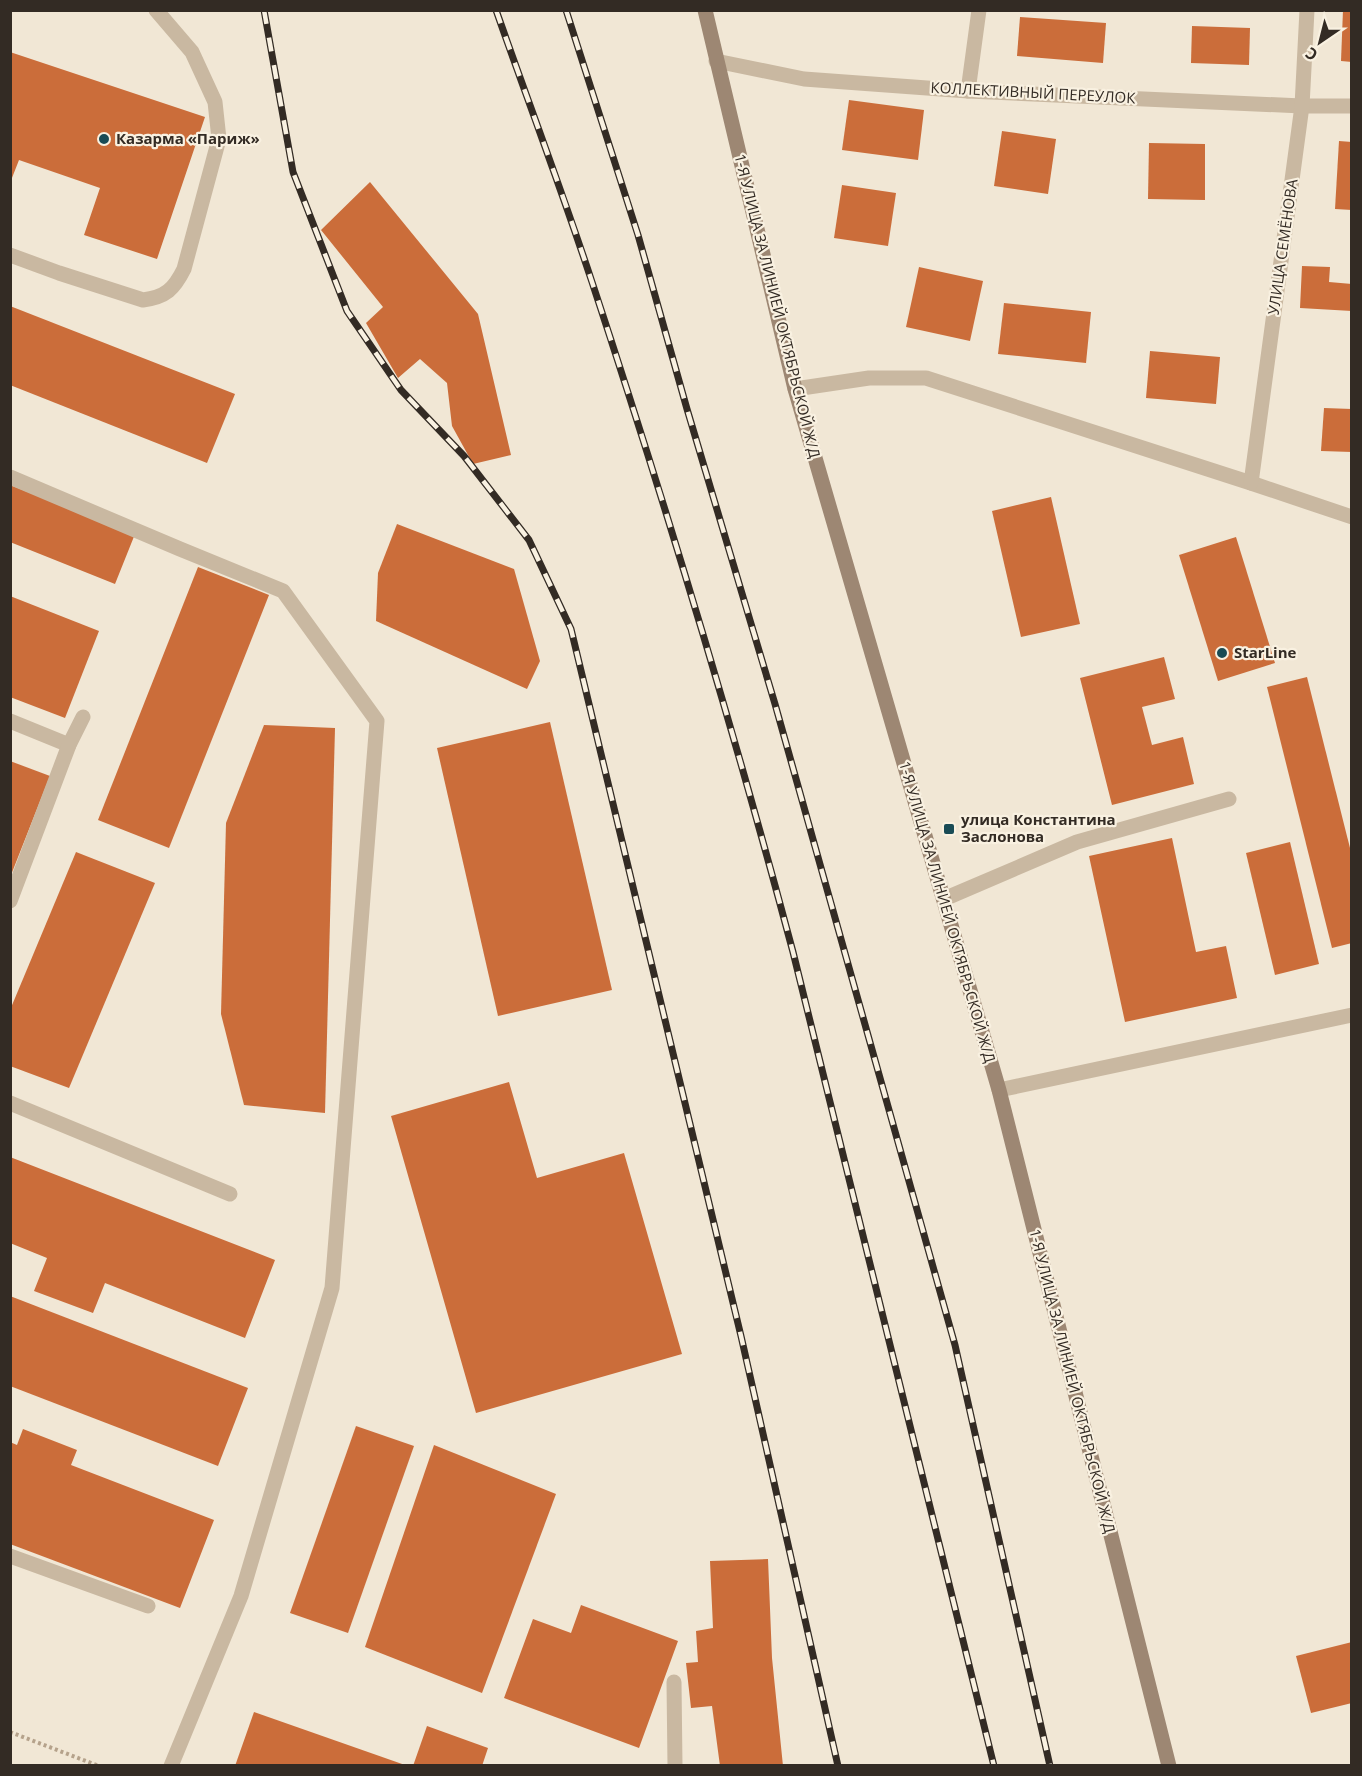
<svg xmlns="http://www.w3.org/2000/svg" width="1362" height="1776" font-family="'Open Sans',sans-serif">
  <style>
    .building { fill: #cb6d3a }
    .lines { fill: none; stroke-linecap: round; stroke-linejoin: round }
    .path { stroke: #b5a28b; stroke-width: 4; stroke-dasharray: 3 3; stroke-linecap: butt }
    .service { stroke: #c9b8a1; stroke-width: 15 }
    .minor { stroke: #c9b8a1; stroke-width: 15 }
    .secondary { stroke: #9d8773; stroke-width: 15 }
    .rail-casing { stroke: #332b24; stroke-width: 7 }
    .rail { stroke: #f9f1e1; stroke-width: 4.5; stroke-dasharray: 14; stroke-linecap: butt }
    .poi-dot { fill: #194b55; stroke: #f9f1e1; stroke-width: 2 }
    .labels { text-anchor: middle; stroke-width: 4.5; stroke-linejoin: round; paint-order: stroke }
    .street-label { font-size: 15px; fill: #332b24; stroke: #f9f1e1 }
    .poi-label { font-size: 15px; font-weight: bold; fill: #332b24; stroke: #f9f1e1; text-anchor: start }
  </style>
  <rect width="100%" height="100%" fill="#f1e7d5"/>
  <g class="building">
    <path d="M1343,10H1352V62L1341,61Z"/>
    <path d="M1020,17L1106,23L1103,63L1017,56Z"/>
    <path d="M1192,26L1250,28L1249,65L1191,63Z"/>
    <path d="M10,52L205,117L157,259L84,235L100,188L19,160L10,183Z"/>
    <path d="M849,100L924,110L918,160L842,150Z"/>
    <path d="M1002,131L1056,139L1048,194L994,186Z"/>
    <path d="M1339,141L1352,142V210L1335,209Z"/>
    <path d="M1149,143L1205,144V200L1148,199Z"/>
    <path d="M370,182L478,314L511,455L473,464L452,426L447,383L420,359L398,378L366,323L383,307L321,230Z"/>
    <path d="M842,185L896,193L888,246L834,238Z"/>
    <path d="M1302,266L1330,267L1329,282L1352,284V311L1300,308Z"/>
    <path d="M919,267L983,281L970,341L906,327Z"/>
    <path d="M1004,303L1091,312L1086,363L998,354Z"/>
    <path d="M10,306L235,394L207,463L10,385Z"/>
    <path d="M1150,351L1220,357L1216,404L1146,398Z"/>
    <path d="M1324,408L1352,409V452L1321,451Z"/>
    <path d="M10,485L135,534L115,584L10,542Z"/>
    <path d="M1051,497L1080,624L1021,637L992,511Z"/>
    <path d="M397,524L514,569L540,661L527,689L376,621L378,573Z"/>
    <path d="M1236,537L1275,663L1218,681L1179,555Z"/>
    <path d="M198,567L269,595L169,848L98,820Z"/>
    <path d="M10,596L99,631L65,718L10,697Z"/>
    <path d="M1164,657L1175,699L1142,707L1152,745L1183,737L1194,784L1112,805L1080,678Z"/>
    <path d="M1307,677L1352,856V943L1332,948L1267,687Z"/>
    <path d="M550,722L612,990L498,1016L437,748Z"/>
    <path d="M264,725L335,728L325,1113L244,1105L221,1014L226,823Z"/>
    <path d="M10,761L50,776L11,875H10Z"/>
    <path d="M1172,838L1196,952L1226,946L1237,998L1125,1022L1089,856Z"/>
    <path d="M1290,842L1319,964L1275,975L1246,853Z"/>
    <path d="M76,852L155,883L69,1088L10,1066V1010Z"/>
    <path d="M509,1082L537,1178L624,1153L682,1354L476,1413L391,1116Z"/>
    <path d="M10,1157L275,1260L245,1338L105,1283L93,1313L34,1291L47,1258L10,1243Z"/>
    <path d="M10,1296L248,1388L218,1466L10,1386Z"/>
    <path d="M356,1426L414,1446L348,1633L290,1613Z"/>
    <path d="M23,1429L77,1450L71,1465L214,1520L180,1608L10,1544V1442L17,1445Z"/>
    <path d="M434,1445L556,1494L482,1693L365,1647Z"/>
    <path d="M768,1559L772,1658L783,1766H720L712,1706L691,1708L686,1663L698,1662L696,1631L713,1628L710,1561Z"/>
    <path d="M581,1605L678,1641L639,1748L504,1698L533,1619L571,1633Z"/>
    <path d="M1352,1642V1703L1311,1713L1296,1656Z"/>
    <path d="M254,1712L405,1765L404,1766H235Z"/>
    <path d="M427,1726L488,1748L482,1766H413Z"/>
  </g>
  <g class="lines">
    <path class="path" d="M10,1732L99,1766"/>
    <g class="service">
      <path d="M10,255L59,273L143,300C166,297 174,289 184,269L219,139L215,102L192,52L156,10"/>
      <path d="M10,477L180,549L283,591L377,721L332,1288L241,1596L171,1766"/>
      <path d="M10,721L69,745"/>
      <path d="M944,899L1077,842L1229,799"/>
      <path d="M10,901L69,745L83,717"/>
      <path d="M10,1103L230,1194"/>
      <path d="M10,1556L148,1606"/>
      <path d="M674,1682L675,1766"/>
    </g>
    <g class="minor">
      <path d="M716,61L804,79L968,91L1302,106H1352"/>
      <path d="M968,91L979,10"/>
      <path d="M795,389L869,378H926L1251,483L1352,517"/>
      <path d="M1251,483L1302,106L1307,10"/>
      <path d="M999,1090L1352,1015"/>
    </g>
    <path class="secondary" d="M705,10L795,389L999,1090L1169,1766"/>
    <g class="rail-casing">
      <g id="rail">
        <path d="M264,10L293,172L347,311L401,390L464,456L529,540L571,629L741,1336L838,1766"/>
        <path d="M496,10C528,101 562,191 592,282C665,503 733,727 793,952L994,1766"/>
        <path d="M566,10L638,235L687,409L775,704L955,1345L1050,1766"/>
      </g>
    </g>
    <use href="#rail" class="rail"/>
  </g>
  <g class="poi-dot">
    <circle cx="104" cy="139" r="6"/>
    <circle cx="1222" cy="653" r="6"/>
    <rect x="943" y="823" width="12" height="12" rx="3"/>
  </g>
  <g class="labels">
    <g class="street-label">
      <text transform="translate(1033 93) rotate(3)" y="5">КОЛЛЕКТИВНЫЙ ПЕРЕУЛОК</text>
      <text transform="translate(1283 247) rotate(-82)" y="5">УЛИЦА СЕМЁНОВА</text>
      <text transform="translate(777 306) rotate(76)" y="5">1-Я УЛИЦА ЗА ЛИНИЕЙ ОКТЯБРЬСКОЙ Ж/Д</text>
      <text transform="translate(947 912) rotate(74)" y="5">1-Я УЛИЦА ЗА ЛИНИЕЙ ОКТЯБРЬСКОЙ Ж/Д</text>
      <text transform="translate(1072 1381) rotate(76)" y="5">1-Я УЛИЦА ЗА ЛИНИЕЙ ОКТЯБРЬСКОЙ Ж/Д</text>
    </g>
    <g class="poi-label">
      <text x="116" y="144">Казарма «Париж»</text>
      <text x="1234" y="658">StarLine</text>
      <text x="961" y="825">улица Константина<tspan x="961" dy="17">Заслонова</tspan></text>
    </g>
  </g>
  <rect width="1362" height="1776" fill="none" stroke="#332b24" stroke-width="24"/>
  <g transform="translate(1320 42) rotate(215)" stroke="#f9f1e1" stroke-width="4.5" paint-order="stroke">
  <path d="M0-4.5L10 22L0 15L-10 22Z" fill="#332b24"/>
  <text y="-9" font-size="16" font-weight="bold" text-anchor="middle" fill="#332b24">С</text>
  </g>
</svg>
